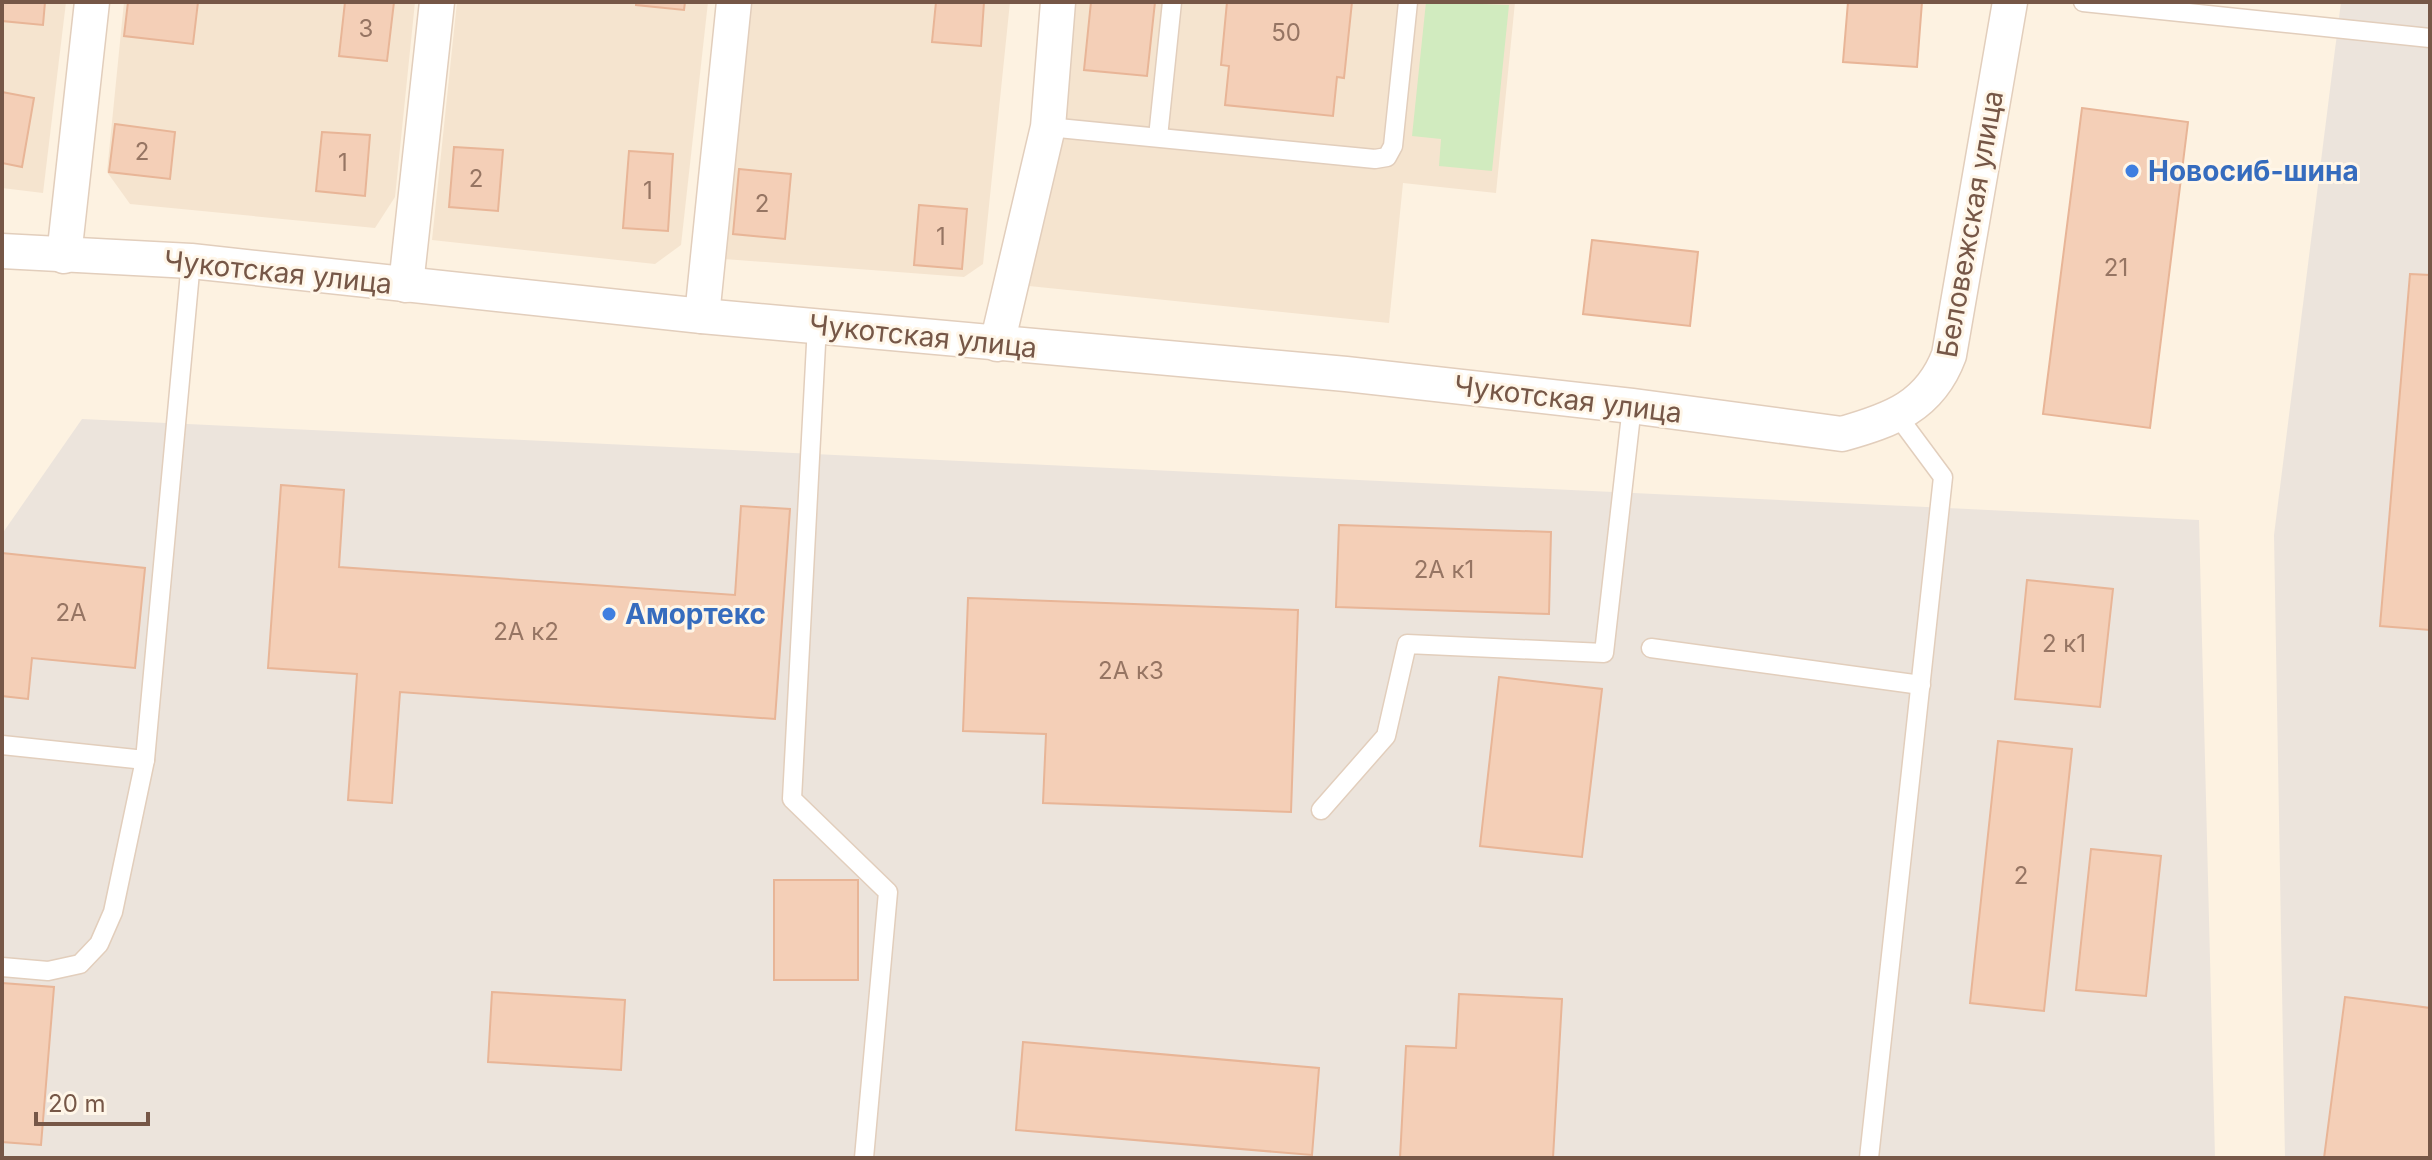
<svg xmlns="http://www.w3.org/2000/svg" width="2432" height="1160" font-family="Inter,sans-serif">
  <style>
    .residential { fill: #f5e4cf }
    .industrial { fill: #ece4dc }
    .green { fill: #d1ebbf }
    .building { fill: #f4cfb7; stroke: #e8b597; stroke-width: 2 }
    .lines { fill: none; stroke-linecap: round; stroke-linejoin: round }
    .service-casing { stroke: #e2cebc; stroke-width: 21 }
    .minor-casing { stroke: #e2cebc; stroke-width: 37 }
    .service { stroke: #fff; stroke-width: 18 }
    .minor { stroke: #fff; stroke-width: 34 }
    .shop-dot { fill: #3f7fe0; stroke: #fff6e8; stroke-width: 3 }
    .labels { text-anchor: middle; stroke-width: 6; stroke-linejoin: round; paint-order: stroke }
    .number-label { font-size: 24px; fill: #967563 }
    .shop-label { font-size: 28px; font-weight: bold; fill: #366cbe; stroke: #fff6e8; text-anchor: start }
    .street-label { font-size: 28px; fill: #765747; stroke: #fff6e8 }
  </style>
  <rect width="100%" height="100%" fill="#fdf2e1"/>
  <g class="residential">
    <path d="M2,2H66L43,193L2,188Z"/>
    <path d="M124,2H415L395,197L375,228L130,204L107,172Z"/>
    <path d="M457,2H708L681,245L655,264L432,240Z"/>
    <path d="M752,2H1010L983,264L964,277L724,259Z"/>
    <path d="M1072,2H1515L1496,193L1403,183L1389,323L1029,286L1065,81Z"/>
  </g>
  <g class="industrial">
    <path d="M2341,2H2430V1158H2285L2274,535Z"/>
    <path d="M82,419L2199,520L2215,1158H2V534Z"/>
  </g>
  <path class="green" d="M1426,2L1509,5L1492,171L1439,166L1441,139L1412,136Z"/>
  <g class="building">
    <path d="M2,2H45L43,25L2,21Z"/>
    <path d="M128,2H198L193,44L124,36Z"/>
    <path d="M345,2H394L387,61L339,56Z"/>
    <path d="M636,2H685L684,10L636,5Z"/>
    <path d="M936,2H984L981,46L932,42Z"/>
    <path d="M1091,2H1155L1147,76L1084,70Z"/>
    <path d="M1227,2H1352L1344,78L1337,77L1333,116L1225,105L1229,66L1221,65Z"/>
    <path d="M1848,2H1922L1917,67L1843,62Z"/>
    <path d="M2,92L34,98L22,167L2,163Z"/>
    <path d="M2082,108L2188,122L2150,428L2043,414Z"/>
    <path d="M115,124L175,132L170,179L109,172Z"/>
    <path d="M322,132L370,135L365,196L316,191Z"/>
    <path d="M454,147L503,150L498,211L449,207Z"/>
    <path d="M629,151L673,154L668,231L623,228Z"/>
    <path d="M739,169L791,174L785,239L733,234Z"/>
    <path d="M919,205L967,209L962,269L914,265Z"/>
    <path d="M1592,240L1698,252L1690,326L1583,314Z"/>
    <path d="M2410,274L2430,275V630L2380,626Z"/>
    <path d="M281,485L344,490L339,567L735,595L741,506L790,509L775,719L400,692L392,803L348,800L357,674L268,668Z"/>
    <path d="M1339,525L1551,532L1549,614L1336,607Z"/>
    <path d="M2,553L145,568L135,668L32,658L28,699L2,696Z"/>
    <path d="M2027,580L2113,589L2100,707L2015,699Z"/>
    <path d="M968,598L1298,610L1291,812L1043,803L1046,734L963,731Z"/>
    <path d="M1499,677L1602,689L1582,857L1480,846Z"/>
    <path d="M1998,741L2072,749L2044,1011L1970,1003Z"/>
    <path d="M2091,849L2161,856L2146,996L2076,990Z"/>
    <rect x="774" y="880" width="84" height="100"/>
    <path d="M2,983L54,987L41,1145L2,1142Z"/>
    <path d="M492,992L625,1000L621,1070L488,1062Z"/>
    <path d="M1459,994L1562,999L1553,1158H1400L1406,1046L1456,1048Z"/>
    <path d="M2345,997L2430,1008V1158H2324Z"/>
    <path d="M1023,1042L1319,1068L1312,1155L1016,1130Z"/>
  </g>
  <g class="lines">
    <g class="service-casing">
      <g id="service">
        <path d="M2083,2L2430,38"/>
        <path d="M1048,127L1375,159L1387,157L1393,146L1408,2"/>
        <path d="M1158,137L1172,2"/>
        <path d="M817,325L792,799L888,892L864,1158"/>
        <path d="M1651,648L1921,685"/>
        <path d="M2,745L145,760"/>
        <path d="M1321,810L1386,736L1407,644L1604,653L1632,406"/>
        <path d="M2,967L48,971L80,964L99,944L113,912L145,760L191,261"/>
        <path d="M1869,1158L1943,477L1897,415"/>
      </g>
    </g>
    <g class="minor-casing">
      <g id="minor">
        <path d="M2,251L191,261L702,316L1346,374L1632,406L1842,434C1892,420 1930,406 1949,355L2010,2"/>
        <path d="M64,256L92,2"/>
        <path d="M406,285L437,2"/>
        <path d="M702,316L734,2"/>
        <path d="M997,344L1048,127L1058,2"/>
      </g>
    </g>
    <use href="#service" class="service"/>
    <use href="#minor" class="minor"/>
  </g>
  <g class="shop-dot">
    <circle cx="2132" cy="171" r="8"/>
    <circle cx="609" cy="614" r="8"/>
  </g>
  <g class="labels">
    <g class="number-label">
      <text x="366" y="37">3</text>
      <text x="1286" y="41">50</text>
      <text x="142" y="160">2</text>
      <text x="343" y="171">1</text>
      <text x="476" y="187">2</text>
      <text x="648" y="199">1</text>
      <text x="762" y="212">2</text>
      <text x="941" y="245">1</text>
      <text x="2116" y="276">21</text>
      <text x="1444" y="578">2А к1</text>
      <text x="71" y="621">2А</text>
      <text x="526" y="640">2А к2</text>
      <text x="2064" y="652">2 к1</text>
      <text x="1131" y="679">2А к3</text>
      <text x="2021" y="884">2</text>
    </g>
    <g class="shop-label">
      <text x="2148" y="181">Новосиб-шина</text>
      <text x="625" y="624">Амортекс</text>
    </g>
    <g class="street-label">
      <text transform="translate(1970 224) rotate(-80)" y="10">Беловежская улица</text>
      <text transform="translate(278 272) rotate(6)" y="10">Чукотская улица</text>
      <text transform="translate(923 336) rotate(6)" y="10">Чукотская улица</text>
      <text transform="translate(1568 399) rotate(7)" y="10">Чукотская улица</text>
    </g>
  </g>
  <rect width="2432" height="1160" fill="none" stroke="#765747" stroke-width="8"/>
  <path d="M36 1112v12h112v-12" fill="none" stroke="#765747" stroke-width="4"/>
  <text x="48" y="1112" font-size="24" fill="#765747" stroke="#fff6e8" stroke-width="6" paint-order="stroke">20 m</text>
</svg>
